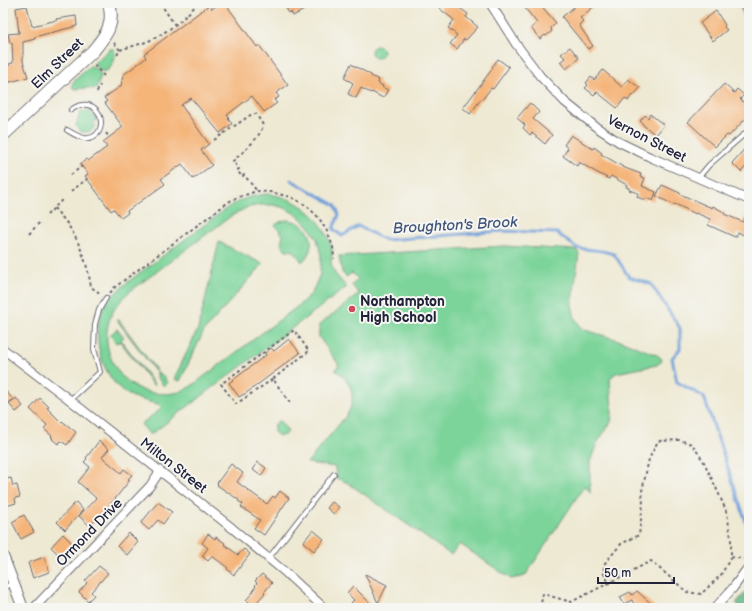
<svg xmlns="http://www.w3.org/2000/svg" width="752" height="611" font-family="'Balsamiq Sans',sans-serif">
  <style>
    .green { fill: #7cd49a; stroke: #4f7b6a; fill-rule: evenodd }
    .forest { fill: #65b682; stroke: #446c5e }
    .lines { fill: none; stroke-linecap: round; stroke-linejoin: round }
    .stream { stroke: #6f9fd9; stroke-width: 3 }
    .building { fill: #f5b478 }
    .service-casing { stroke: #696870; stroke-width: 6 }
    .minor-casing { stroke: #696870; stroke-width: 10 }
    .tertiary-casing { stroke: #696870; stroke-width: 12 }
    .secondary-casing { stroke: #696870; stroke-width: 14 }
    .path { stroke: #696870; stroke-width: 2; stroke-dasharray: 3 3; stroke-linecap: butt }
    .service { stroke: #fff; stroke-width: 4 }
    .minor { stroke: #fff; stroke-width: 8 }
    .tertiary { stroke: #fff; stroke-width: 10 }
    .secondary { stroke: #fff; stroke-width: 12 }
    .poi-dot { fill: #d1495b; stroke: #f6f6f2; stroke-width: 1.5 }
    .labels { text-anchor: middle; stroke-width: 4; stroke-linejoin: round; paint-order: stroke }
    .street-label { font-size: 14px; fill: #22223b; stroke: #f6f6f2 }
    .poi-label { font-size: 14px; font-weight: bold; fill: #22223b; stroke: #f6f6f2; text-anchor: start }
    .water-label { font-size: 15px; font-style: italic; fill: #41547a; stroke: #f6f6f2 }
  </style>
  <rect width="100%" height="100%" fill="#f6f6f2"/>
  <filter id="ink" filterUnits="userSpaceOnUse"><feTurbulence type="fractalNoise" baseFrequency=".025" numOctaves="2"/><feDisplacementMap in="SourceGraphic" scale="8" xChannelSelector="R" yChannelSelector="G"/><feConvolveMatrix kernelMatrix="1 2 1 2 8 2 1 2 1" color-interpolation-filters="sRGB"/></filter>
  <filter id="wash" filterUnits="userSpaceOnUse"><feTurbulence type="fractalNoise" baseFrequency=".012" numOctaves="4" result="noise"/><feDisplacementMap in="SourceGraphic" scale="16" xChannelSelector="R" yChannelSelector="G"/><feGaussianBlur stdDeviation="0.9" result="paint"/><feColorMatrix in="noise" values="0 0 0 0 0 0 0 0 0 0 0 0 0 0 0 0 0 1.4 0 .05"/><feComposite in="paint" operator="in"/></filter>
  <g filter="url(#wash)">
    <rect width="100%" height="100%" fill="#eee9d3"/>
    <g class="green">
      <circle cx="377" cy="52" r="6"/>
      <path d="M110,49H114C119,62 104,83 94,63Z"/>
      <path d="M90,66H92L101,74C101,78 98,85 96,89H95L88,88L75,89L73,88L72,86L73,82Z"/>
      <path d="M82,111C90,110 96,114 96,122H94L92,123L93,125H96L93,129L89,132H81L76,127L80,113Z"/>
      <path d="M267,194C272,195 277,195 282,197C306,204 326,224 332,249C333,255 330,261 332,267C333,273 343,283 347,287L150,435L141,424L162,408L158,404C145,401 135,399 124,392C117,387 112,380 108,373C96,352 93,323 107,302C113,294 121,288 129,281L227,208C241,199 250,196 267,194ZM259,205H273L285,208L297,215L309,226L317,239L321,255L320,274L312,293L298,306L190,387C187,388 183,390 179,392C168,395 152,394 142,390C115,380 101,347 109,321C113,309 120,301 128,293L231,216L246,208Z"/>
      <path d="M286,220C310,221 320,245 302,262L294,251L286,250L281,244L283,235L275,225L280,222Z"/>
      <path d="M219,242L263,264L204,331L180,381L174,379L198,329Z"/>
      <path d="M504,246L577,250L579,253L572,305L575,318L582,329L625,342L657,355L661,358L662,361L657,365L616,373L610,378L612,413L611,422L597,443L590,462V492L585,485L525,576L511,579L460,544L451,555L348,483L336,478L335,467L307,463L346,416C358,399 352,381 335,370L339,365L319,337V325L359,294L352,285L358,279L352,273L346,277L342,272L339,256Z"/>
      <path d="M118,319L159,374L160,373L168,383L164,386L156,376L158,375L117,320Z"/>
      <path d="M117,329L124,337L121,340L155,385L154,386L120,341L116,343L110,335Z"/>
      <path d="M278,421H280L288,432L285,435L279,436L274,432V425Z"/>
    </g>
    <path class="forest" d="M749,588V608H741L736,603Z"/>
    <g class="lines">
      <path class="stream" d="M291,180L335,205L339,215L333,229L342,236L358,226L385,240L502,231L557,233L577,248L602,251L614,254L629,277L651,284L680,328V349L672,358L677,382L704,397L749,531"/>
    </g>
    <g id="blocks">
      <g class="building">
        <path d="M220,3H225L257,47L259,45L288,85L276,93L279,97L274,100L277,103L264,112L252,96L227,115L229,118L228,119L232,124L220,133L191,98L181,105L209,144L201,150L212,165L193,179L182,164L161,179L165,184L127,211L128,213L121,218L114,209L111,211L85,176L88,174L80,164L87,159L88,161L107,147L103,142L123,127L105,103L107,101L104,98L121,86L123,75L146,58L144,54L209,5L212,9Z"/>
        <path d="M283,3H317L293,16L291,12L289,13Z"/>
        <path d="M444,3H453L468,14L466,17L478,27L466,40L464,39L457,49L450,44L457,35L448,28L454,20L440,9Z"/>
        <path d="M521,3H539L556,23L551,28L552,31L546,36L545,35L540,39L531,28L537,23Z"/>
        <path d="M579,3H598L580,18L583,21L579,25L593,46L588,49L562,17Z"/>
        <path d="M27,6L32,26L57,20L56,19L76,16L77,26L34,37L35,39L23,42V61L28,77L3,84V67L9,66V64L13,63L12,43H10L8,34L19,33L16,8Z"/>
        <path d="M716,11L725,25L724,27L727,30L713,41L700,23Z"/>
        <path d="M570,47L579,58L566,69L560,62L565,58L561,54Z"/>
        <path d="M498,59L509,67L493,89L491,88L482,100L481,99L470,114L463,108L493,68L492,67Z"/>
        <path d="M351,64L371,75V76L379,80L378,83L383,86L382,87L388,90L383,98L372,92L371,93L361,88L356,98L348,94L353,83L344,78Z"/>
        <path d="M603,70L622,87L628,79L640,88L633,96L632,95L628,101L625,98L617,108L597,92L594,95L585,88L588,85L586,83L591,77L594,80Z"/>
        <path d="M724,84L734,93L737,89L744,95L740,99L749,107V115L729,136L727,135L715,147L688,122Z"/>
        <path d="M530,103L539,112L533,119L552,135L545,144L532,133L530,135L523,128L525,125L517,118Z"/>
        <path d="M650,114L664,125L656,135L643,125V124L640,121L645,115L648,118Z"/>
        <path d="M571,135L593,149L594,147L602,153L601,154L625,168L641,174L640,177L645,178L642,186L656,192L653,201L646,198L645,200L637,197L638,193L629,190V188L626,187L627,185L611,176L609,179L594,171L579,162L577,166L563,156L568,148L564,145Z"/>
        <path d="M749,144V163L741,172L732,163Z"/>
        <path d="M662,185L680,193V194L712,208L713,206L722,211L725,212L724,214L743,222L749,209V238L738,232L735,237L708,225L710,219L696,213V214L675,204L674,205L656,196Z"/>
        <path d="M289,339L300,353L245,394H244L239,397L229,383L266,355L265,353L271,348L274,351Z"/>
        <path d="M3,388L13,399L3,408Z"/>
        <path d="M16,398L23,406L16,412L9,404Z"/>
        <path d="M40,398L49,407L47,408L61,422L62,421L76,432L67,445L61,441L58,444L52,439L53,438L51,437L52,436L44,429L47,425L30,409Z"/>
        <path d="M99,441L109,449L102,457L121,473L124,469L132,475L128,479L130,480L115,499L90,526L79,516L96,498L78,482L90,467L84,462L87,459L86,458Z"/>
        <path d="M258,462L266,468L261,476L253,470Z"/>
        <path d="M231,464L243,473L237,482L267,504L273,496L275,498L280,491L289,498L264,535L254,528L260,520L241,507L243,504L238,501L239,500L217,485L218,484L217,483Z"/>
        <path d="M11,478L13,486L17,485L20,497L15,498L16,503L6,506L4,498H3V480Z"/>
        <path d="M76,502L83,510L65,530L57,522Z"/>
        <path d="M158,502L172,512L163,524L158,520L149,530L141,523Z"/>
        <path d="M332,502L339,507L334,514L327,508Z"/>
        <path d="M24,515L34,532L21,539L12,522Z"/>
        <path d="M313,530L324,539L314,551L303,542Z"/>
        <path d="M129,533L138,542L127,555L117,546Z"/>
        <path d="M63,534L72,543L60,556L51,547Z"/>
        <path d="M208,534L215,539L216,537L225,543L224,544L238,555L244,549L250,554L234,575L227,569L228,568L212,556L208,561L202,556L208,548L202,543Z"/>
        <path d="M44,557L49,572L33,578L28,563Z"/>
        <path d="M99,566L108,573L91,592L94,595L88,601L79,592L87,583L85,581Z"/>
        <path d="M262,574L272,583L264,592L265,593L257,602L258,604L254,608H244L249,602L246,600L254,591L253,590L256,586L255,585L257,583L255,581Z"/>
        <path d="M365,574L387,585L378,603Z"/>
        <path d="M353,586L375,608H356L351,603L354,600L347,593Z"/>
        <path d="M637,591L656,608H636L632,600L624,604L620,597L630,592L632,595Z"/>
      </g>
    </g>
  </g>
  <g filter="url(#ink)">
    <use href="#blocks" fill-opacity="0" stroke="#696870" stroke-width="1"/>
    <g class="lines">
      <g class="service-casing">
        <g id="service">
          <path d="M67,130C72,133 78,137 84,138C108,141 106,102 82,105C78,105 74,108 71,110"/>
          <path d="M698,178L709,165L749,130"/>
          <path d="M70,400L100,372L94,349L95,324L99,310L106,298"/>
          <path d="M268,559L334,474"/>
          <path d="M3,588L13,583"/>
        </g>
      </g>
      <g class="minor-casing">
        <g id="minor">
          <path d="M490,3L516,44L540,76L565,102L596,127L619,142L650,157L749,200"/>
          <path d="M742,3L749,13"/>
          <path d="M3,349L70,400L232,528L286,573L324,608"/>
          <path d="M34,608L150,486L160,471"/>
          <path d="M715,608L733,588L749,566"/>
        </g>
      </g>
      <g class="tertiary-casing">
        <path id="tertiary" d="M3,556L23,608"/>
      </g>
      <g class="secondary-casing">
        <path id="secondary" d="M3,135L93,51C106,35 115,25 109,3"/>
      </g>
      <g class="path">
        <path d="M160,3L175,25"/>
        <path d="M206,3L208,6"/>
        <path d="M114,43L120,50L117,55"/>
        <path d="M120,50C131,46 143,44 153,39C170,30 186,17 198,3"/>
        <path d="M94,65L104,76"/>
        <path d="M97,92L100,85"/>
        <path d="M106,133L109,137"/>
        <path d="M214,140L252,114H256L263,125C261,137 242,153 233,161L239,169L237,170L242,177L244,175L257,191"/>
        <path d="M71,175L82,166"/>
        <path d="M71,191L87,179"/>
        <path d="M54,208C59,214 66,221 70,228C81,245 88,267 91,287L101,294"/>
        <path d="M47,215L63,199"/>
        <path d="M29,234L39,223"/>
        <path d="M110,293L115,287L223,206L233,199L257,191L270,192L291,197L307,206L319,218L328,233L333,247L334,259"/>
        <path d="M273,379L309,351L294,330L221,384L236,404L273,379L290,403"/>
        <path d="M731,557L744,559"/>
        <path d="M540,608L543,594L571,602L609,583L651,561L687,592L701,594L721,575L731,557V538L727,513L718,492L704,462L692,444L679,440L658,441L649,459L642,491L643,504L639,535L621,544L605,563L603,572L609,583"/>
      </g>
      <use href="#service" class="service"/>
      <use href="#minor" class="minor"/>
      <use href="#tertiary" class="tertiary"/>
      <use href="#secondary" class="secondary"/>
    </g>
  </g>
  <circle class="poi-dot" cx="352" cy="309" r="4"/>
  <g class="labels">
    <g class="street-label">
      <text transform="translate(57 63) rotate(-44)" y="5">Elm Street</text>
      <text transform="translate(647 138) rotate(27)" y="5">Vernon Street</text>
      <text transform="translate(174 465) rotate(38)" y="5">Milton Street</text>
      <text transform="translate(89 532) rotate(-46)" y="5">Ormond Drive</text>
    </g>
    <g class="poi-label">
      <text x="360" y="306">Northampton<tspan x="360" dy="16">High School</tspan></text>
    </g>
    <g class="water-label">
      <text transform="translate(455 225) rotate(-3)" y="5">Broughton's Brook</text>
    </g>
  </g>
  <rect width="752" height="611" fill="none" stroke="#f6f6f2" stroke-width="16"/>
  <path d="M598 577v6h76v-6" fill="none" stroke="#22223b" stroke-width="2"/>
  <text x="604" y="577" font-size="12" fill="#22223b" stroke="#f6f6f2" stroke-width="3" paint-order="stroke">50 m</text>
</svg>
